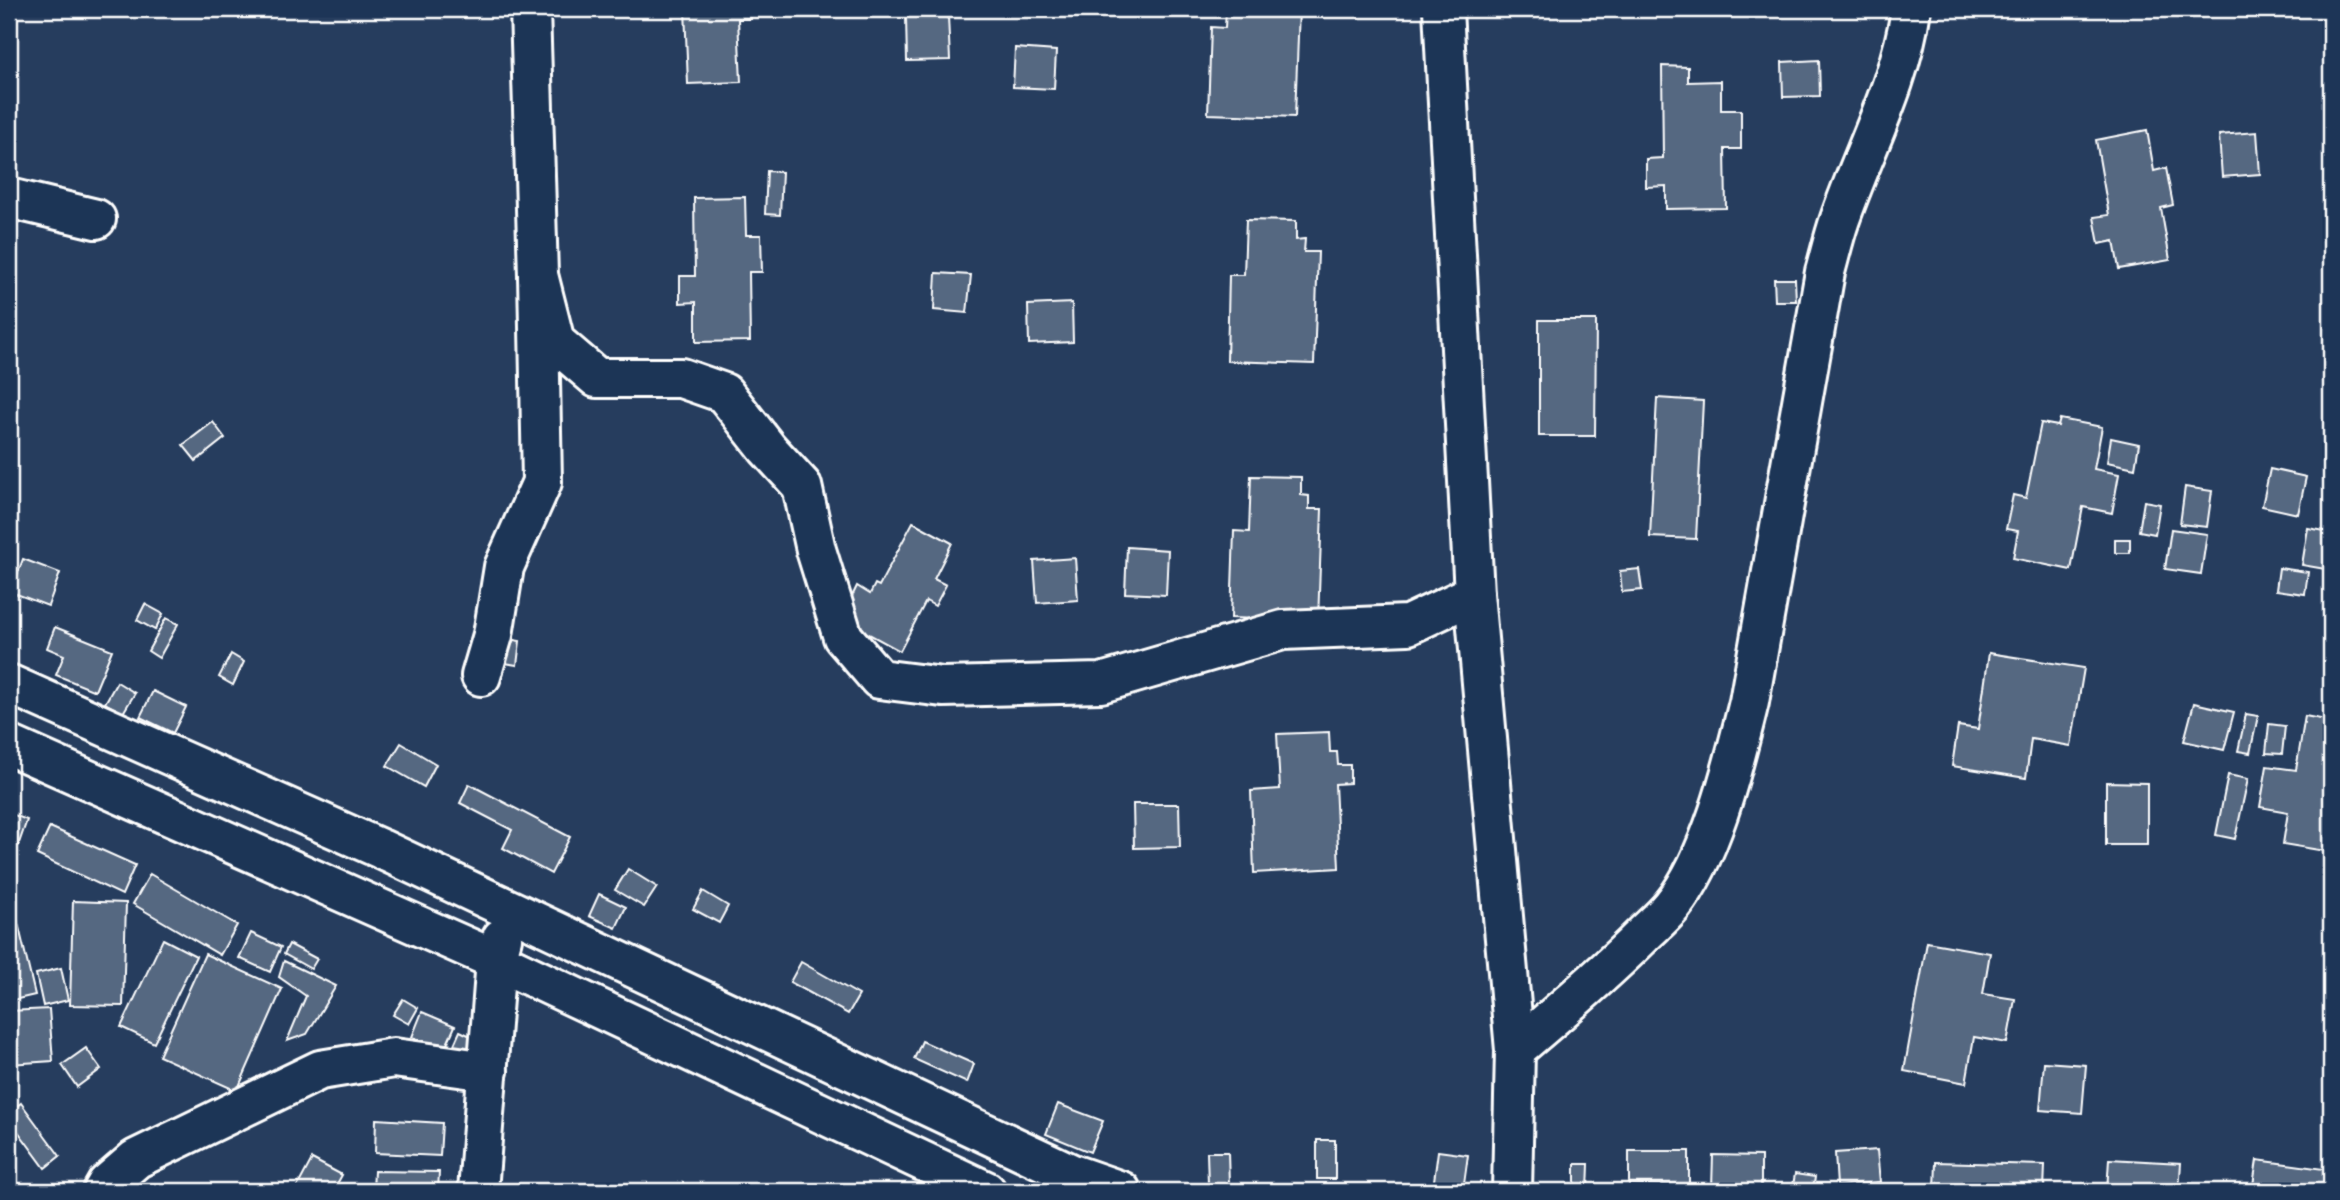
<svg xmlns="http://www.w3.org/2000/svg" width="2340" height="1200" font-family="'Shantell Sans',sans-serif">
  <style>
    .building { fill: #556781; stroke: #fff; stroke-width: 2 }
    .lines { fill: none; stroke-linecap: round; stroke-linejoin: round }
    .minor-casing { stroke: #fff; stroke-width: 44 }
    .minor { stroke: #1d3557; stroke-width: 38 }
  </style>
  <rect width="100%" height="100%" fill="#263d5e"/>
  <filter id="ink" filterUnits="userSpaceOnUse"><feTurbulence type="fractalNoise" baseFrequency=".0143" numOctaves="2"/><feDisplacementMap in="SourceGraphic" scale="14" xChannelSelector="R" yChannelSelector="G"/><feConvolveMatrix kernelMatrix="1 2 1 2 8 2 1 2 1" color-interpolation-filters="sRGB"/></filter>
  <g filter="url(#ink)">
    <g class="building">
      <path d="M685,9H750L751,19H738L741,82L688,84Z"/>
      <path d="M1226,9H1299L1295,117L1208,114L1211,27L1225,28Z"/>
      <path d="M2068,9H2112L2069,14Z"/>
      <path d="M948,16L950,60L907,61L906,17Z"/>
      <path d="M1015,48L1056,51L1054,89L1013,87Z"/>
      <path d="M1819,60L1820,96L1783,97L1782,62Z"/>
      <path d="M1662,66L1688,67V82L1721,81V110H1741V149H1725L1726,208L1666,209V186L1646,187V159L1663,158Z"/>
      <path d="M2147,130L2154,171L2166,168L2173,205L2161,208L2170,260L2119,269L2114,241L2099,244L2094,217L2109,215L2096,140Z"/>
      <path d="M2257,132L2260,174L2222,177L2219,135Z"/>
      <path d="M767,171L782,172L780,215L765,214Z"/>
      <path d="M745,197L746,235H761L762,272H749L750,341L696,342V302L680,303V276H695L694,198Z"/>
      <path d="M1246,220L1296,221V240L1305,239L1304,252H1318L1314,364L1227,361L1229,275H1244Z"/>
      <path d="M936,273L971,275L967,313L934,310Z"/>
      <path d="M1774,279H1795L1796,301H1775Z"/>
      <path d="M1072,303L1073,342L1029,344L1028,305Z"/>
      <path d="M1539,320H1596L1595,436H1539Z"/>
      <path d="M1657,398L1703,401L1696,539L1650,537Z"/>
      <path d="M2060,419L2102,427L2094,469L2119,474L2112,513L2083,507L2071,570L2013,558L2018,531L2006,529L2013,495L2026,498L2041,423L2058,426Z"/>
      <path d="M213,422L225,438L196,461L183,445Z"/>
      <path d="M2111,438L2139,444L2135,468L2107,462Z"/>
      <path d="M2270,469L2306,477L2298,514L2262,506Z"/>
      <path d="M1251,476L1301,477V495L1309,496V509H1322L1318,621L1231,618L1234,531L1249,532Z"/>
      <path d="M2185,487L2212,491L2207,527L2180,524Z"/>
      <path d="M2144,501L2160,504L2155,534L2139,531Z"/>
      <path d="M913,522L952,543L934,579L946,585L935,606L926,601L900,651L854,626L858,618L845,611L857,586L870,594L875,584L879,586Z"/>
      <path d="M2308,528L2331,532V570L2302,565Z"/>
      <path d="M2171,529L2207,534L2201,574L2165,569Z"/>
      <rect x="2115" y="539" width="15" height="14"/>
      <path d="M1127,547L1168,550L1166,595L1125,593Z"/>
      <path d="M1075,558L1078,600L1037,603L1034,561Z"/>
      <path d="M23,559L60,573L48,606L11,592Z"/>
      <path d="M2279,568L2308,572L2305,594L2276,590Z"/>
      <path d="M1639,569L1642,590L1622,592L1620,571Z"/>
      <path d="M145,604L163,614L155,630L137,620Z"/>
      <path d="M166,618L178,624L159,658L148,651Z"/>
      <path d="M55,627L112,650L95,691L56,675L64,655L47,648Z"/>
      <path d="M496,637L520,641L517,665L493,661Z"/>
      <path d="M1989,653L2084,668L2071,746L2031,739L2026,778L1952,766L1958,726L1978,729Z"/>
      <path d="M231,654L244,662L233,685L219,677Z"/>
      <path d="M117,682L135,693L123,713L105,703Z"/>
      <path d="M153,691L186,707L173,733L140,717Z"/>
      <path d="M2194,703L2234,712L2224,750L2184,741Z"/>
      <path d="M2246,714L2258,716L2250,753L2238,751Z"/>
      <path d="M2305,716L2331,721V852L2283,844L2288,812L2260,807L2267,766L2296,770Z"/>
      <path d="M2269,724L2285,726L2282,754L2266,753Z"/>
      <path d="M1329,732L1330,752H1337L1338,765H1350V783L1335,784L1339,868L1254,873L1251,791L1280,789L1277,734Z"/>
      <path d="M401,743L436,764L424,787L387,766Z"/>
      <path d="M2228,775L2248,779L2235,839L2216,835Z"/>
      <path d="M2106,782L2147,783V845H2106Z"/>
      <path d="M469,784L570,837L551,874L503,848L512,830L460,803Z"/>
      <path d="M1133,804H1179L1180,847L1134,848Z"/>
      <path d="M9,813L27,820L18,846L9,842Z"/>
      <path d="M50,827L135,865L122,895L37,855Z"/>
      <path d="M628,869L657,887L644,907L615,890Z"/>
      <path d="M150,874L237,925L220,955L133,904Z"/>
      <path d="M9,885L35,995L9,1001Z"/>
      <path d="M703,891L728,906L719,923L693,909Z"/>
      <path d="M599,894L626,907L616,928L589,916Z"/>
      <path d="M73,901L126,903L123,1006L70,1005Z"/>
      <path d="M251,933L281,947L270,972L239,958Z"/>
      <path d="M163,939L196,956L154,1043L121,1027Z"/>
      <path d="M1927,942L1990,953L1983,994L2015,999L2007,1043L1974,1037L1966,1083L1904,1071Z"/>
      <path d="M289,944L317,959L311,969L284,954Z"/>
      <path d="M205,954L282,989L237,1091L159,1056Z"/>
      <path d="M284,961L336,986L307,1034L287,1041L306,996L279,977Z"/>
      <path d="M801,962L859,995L848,1014L790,982Z"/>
      <path d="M61,968L68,1000L43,1006L36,974Z"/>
      <path d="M403,999L418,1008L409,1024L393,1015Z"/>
      <path d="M49,1009L53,1061L9,1064V1011Z"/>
      <path d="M422,1012L455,1026L444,1051L412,1037Z"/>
      <path d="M460,1031L477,1039L471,1056L452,1049Z"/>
      <path d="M922,1041L974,1064L967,1083L914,1059Z"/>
      <path d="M86,1048L101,1069L77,1087L62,1065Z"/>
      <path d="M2044,1062L2086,1065L2082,1113L2040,1110Z"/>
      <path d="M21,1103L60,1156L45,1168L9,1119V1112Z"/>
      <path d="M1058,1104L1103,1121L1090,1152L1046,1134Z"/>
      <path d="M376,1119L442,1123L440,1156L375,1153Z"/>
      <rect x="1317" y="1140" width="18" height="39"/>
      <path d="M1877,1150L1880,1182L1837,1186L1835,1153Z"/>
      <path d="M1438,1151L1468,1155L1463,1191L1433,1188Z"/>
      <path d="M1629,1151H1689V1185L1629,1184Z"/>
      <path d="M1207,1152H1228L1229,1184H1208Z"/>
      <path d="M1713,1155L1761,1156V1190L1712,1188Z"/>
      <path d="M312,1159L342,1175L333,1191H295Z"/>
      <path d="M2109,1159L2181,1163L2179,1191H2107Z"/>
      <path d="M2257,1160L2331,1170V1191H2252Z"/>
      <path d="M1936,1162L2045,1165L2044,1190L1935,1191Z"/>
      <path d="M1575,1164H1589L1588,1191H1575Z"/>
      <path d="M374,1171L439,1172L438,1191H373Z"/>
      <path d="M1795,1174L1815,1177L1813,1191H1792Z"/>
    </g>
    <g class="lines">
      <g class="minor-casing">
        <g id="minor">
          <path d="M1443,9L1474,594L1515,1050L1512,1191"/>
          <path d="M9,198L96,219"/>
          <path d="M538,275L555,342L597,378H681L724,393L767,448L802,486L816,550L843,637L879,679L943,687L1101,683L1283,630L1408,625L1474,594"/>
          <path d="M481,676L493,635L504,567L542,482L538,275L530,9"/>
          <path d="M9,684L381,849L1072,1174L1121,1191"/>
          <path d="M9,745L496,960L986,1191"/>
          <path d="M1515,1050C1558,1013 1601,977 1642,936C1652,926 1663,917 1672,906C1712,857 1734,763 1749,702L1825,272C1830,254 1834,236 1840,219C1864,150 1901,82 1911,9"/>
          <path d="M103,1191L107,1184L136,1159L320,1070L394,1058L488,1071"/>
          <path d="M478,1191L496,960L502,938"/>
        </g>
      </g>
      <use href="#minor" class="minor"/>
    </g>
  </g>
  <rect width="2340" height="1200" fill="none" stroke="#1d3557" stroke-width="35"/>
  <rect x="18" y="18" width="2305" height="1165" fill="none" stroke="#fff" stroke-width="2.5" filter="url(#ink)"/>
</svg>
